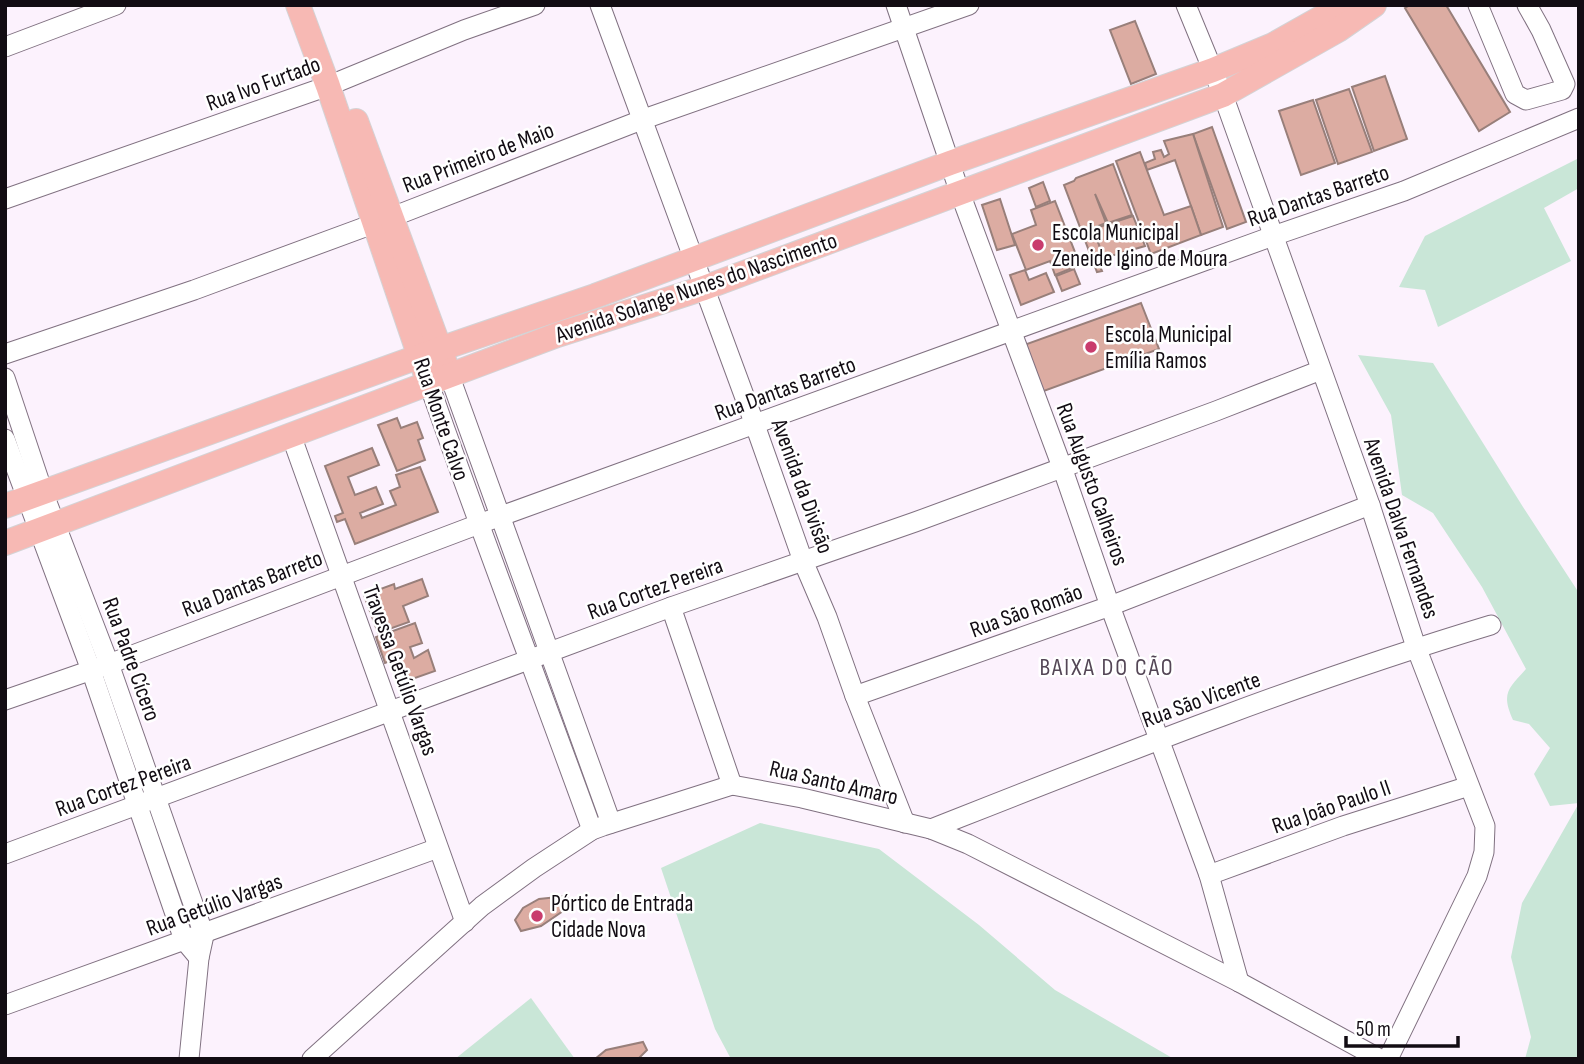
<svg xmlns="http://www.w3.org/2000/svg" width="1584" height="1064" font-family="'Sofia Sans Condensed',sans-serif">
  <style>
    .green { fill: #c9e6d7 }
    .building { fill: #dcaca2; stroke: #987f7a; stroke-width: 2 }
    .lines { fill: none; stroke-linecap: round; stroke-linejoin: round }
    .minor-casing { stroke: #807181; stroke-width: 21 }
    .major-casing { stroke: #d4d3d5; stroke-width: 26 }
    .minor { stroke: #fff; stroke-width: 19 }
    .major { stroke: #f7b9b4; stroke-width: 24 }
    .poi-dot { fill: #c93c6d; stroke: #fff; stroke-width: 2.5 }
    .labels { text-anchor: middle; stroke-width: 5; stroke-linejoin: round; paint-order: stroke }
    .street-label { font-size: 23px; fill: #120c13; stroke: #fff }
    .poi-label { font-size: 23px; fill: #120c13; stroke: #fff; text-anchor: start }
    .neighbourhood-label { font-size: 24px; letter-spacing: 2px; fill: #544656; stroke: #fff }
  </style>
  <rect width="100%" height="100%" fill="#fcf2fd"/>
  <g class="green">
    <path d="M1579,158V188L1544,208L1571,261L1438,327L1425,290L1399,287L1425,236Z"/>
    <path d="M1358,355L1433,363L1523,507L1579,593V1059H1525L1531,1037L1511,957L1522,903L1579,803L1550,806L1534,774L1550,748L1529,724L1513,720C1501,693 1508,689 1526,669L1482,587L1433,513L1402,495L1391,415Z"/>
    <path d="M760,823L879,849L979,925L1055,990L1174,1059H731L715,1029L661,868Z"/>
    <path d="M531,998L575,1059H455Z"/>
  </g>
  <g class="building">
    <path d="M1410,5H1446L1510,112L1479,131L1405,8Z"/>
    <path d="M1135,21L1156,74L1131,84L1110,30Z"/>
    <path d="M1385,76L1407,139L1374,151L1352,87Z"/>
    <path d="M1349,89L1372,152L1338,164L1316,100Z"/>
    <path d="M1313,100L1335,163L1301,175L1279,111Z"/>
    <path d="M1212,127L1246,222L1227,229L1193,134Z"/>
    <path d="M1193,134L1223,227L1201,235L1175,160L1147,170L1145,163L1155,159L1153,152L1161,150L1164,157L1169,154L1164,141Z"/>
    <path d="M1140,152L1164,215L1191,206L1201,235L1151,254L1116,161Z"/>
    <path d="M1113,164L1132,215L1108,223L1095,194L1106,223L1093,228L1105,260L1098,262L1102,271L1097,272L1064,185L1074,181L1076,178Z"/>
    <path d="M1043,182L1050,201L1036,207L1029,188Z"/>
    <path d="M1000,199L1015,245L997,250L982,205Z"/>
    <path d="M1055,201L1080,265L1055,275L1050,261L1026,270L1012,234L1036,225L1031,210Z"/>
    <path d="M1133,216L1145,246L1104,258L1093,229Z"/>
    <path d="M1074,269L1080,284L1062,291L1056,276Z"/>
    <path d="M1025,270L1029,280L1046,273L1054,292L1021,305L1010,275Z"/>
    <path d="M1141,303L1159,349L1041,392L1024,345Z"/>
    <path d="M397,418L401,428L417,422L423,438L418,440L425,460L397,471L378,425Z"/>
    <path d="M372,448L379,465L348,477L355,495L376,487L383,504L360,513L362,518L396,505L390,491L400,487L396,475L420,467L438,512L355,544L345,519L337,522L335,516L343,513L325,466Z"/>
    <path d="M422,579L428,596L403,606L409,622L378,633L364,595L394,584L395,589Z"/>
    <path d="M415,623L422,643L410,647L414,658L428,650L435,671L398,684L390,661L385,663L376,637Z"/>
    <path d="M567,896L570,902L563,911L541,926L521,931L515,920L523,908L539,899Z"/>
    <path d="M643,1042L647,1050L638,1059H595L606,1050Z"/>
  </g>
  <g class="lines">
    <g class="minor-casing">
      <g id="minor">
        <path d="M600,5L755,425L803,561L827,617L855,696L905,823"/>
        <path d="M896,5L960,193L1062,467L1110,606L1209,875L1239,982"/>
        <path d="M1186,5L1223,95L1370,505L1416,647L1485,826L1484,852L1477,876L1388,1059"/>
        <path d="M1478,5L1515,94L1526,100L1562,90L1565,84L1541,30L1527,5"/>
        <path d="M5,47L116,5"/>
        <path d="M5,199L328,86L464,30L535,5"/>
        <path d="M5,354L194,290L392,217L644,119L969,5"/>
        <path d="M450,377L611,823"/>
        <path d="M5,378L43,492L109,664L204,935L199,958L189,1059"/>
        <path d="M429,384C481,533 538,681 592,830"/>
        <path d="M291,435L465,922"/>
        <path d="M5,439L91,670L184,940L199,958"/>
        <path d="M671,607L732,785"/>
        <path d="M855,696L1110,606L1370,505"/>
        <path d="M5,700L109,664L479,524L1273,236L1404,191L1579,118"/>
        <path d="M931,829C1116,756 1301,682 1491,625"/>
        <path d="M5,854L671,607L915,522L1216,411L1321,370"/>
        <path d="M1209,875L1343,826L1469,786"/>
        <path d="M5,1005L438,848"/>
        <path d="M312,1059L482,906L534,868L592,830L603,826L732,785L802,798L931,829L968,844L1239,982L1380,1059"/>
      </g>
    </g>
    <g class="major-casing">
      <g id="major">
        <path d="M298,5L328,86L425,372"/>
        <path d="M356,121L445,363"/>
        <path d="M5,506L440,349L595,296L950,163L1213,70L1273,45L1344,5"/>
        <path d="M5,543L557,335L704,288L1223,95L1338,30L1374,5"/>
      </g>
    </g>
    <use href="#minor" class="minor"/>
    <use href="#major" class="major"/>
  </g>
  <g class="poi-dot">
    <circle cx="1038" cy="245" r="7"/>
    <circle cx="1091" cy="347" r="7"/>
    <circle cx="537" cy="916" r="7"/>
  </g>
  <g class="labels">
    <g class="street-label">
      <text transform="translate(263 83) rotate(-20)" y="8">Rua Ivo Furtado</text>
      <text transform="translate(478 157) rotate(-21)" y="8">Rua Primeiro de Maio</text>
      <text transform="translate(1318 195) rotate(-19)" y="8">Rua Dantas Barreto</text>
      <text transform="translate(696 287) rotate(-19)" y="8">Avenida Solange Nunes do Nascimento</text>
      <text transform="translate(785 388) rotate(-20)" y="8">Rua Dantas Barreto</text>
      <text transform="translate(442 419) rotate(71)" y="8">Rua Monte Calvo</text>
      <text transform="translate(1093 484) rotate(70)" y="8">Rua Augusto Calheiros</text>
      <text transform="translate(803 486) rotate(70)" y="8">Avenida da Divisão</text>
      <text transform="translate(1402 528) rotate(71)" y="8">Avenida Dalva Fernandes</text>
      <text transform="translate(252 583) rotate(-21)" y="8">Rua Dantas Barreto</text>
      <text transform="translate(655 588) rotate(-20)" y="8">Rua Cortez Pereira</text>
      <text transform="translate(1026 610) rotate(-20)" y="8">Rua São Romão</text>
      <text transform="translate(132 659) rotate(70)" y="8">Rua Padre Cícero</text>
      <text transform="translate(401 670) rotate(70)" y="8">Travessa Getúlio Vargas</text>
      <text transform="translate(1201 699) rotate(-20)" y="8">Rua São Vicente</text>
      <text transform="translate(834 782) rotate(13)" y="8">Rua Santo Amaro</text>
      <text transform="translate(123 785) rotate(-20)" y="8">Rua Cortez Pereira</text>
      <text transform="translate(1331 806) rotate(-19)" y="8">Rua João Paulo II</text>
      <text transform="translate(214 904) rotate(-20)" y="8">Rua Getúlio Vargas</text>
    </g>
    <g class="poi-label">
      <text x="1052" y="240">Escola Municipal<tspan x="1052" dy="26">Zeneide Igino de Moura</tspan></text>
      <text x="1105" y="342">Escola Municipal<tspan x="1105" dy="26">Emília Ramos</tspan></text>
      <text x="551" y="911">Pórtico de Entrada<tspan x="551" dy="26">Cidade Nova</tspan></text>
    </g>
    <g class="neighbourhood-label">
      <text x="1107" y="675">BAIXA DO CÃO</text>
    </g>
  </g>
  <rect width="1584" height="1064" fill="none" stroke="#120c13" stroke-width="14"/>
  <path d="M1346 1036v10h112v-10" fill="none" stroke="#120c13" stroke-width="3.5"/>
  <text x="1356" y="1036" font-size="21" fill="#120c13" stroke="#ffffff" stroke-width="5" paint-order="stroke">50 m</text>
</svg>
